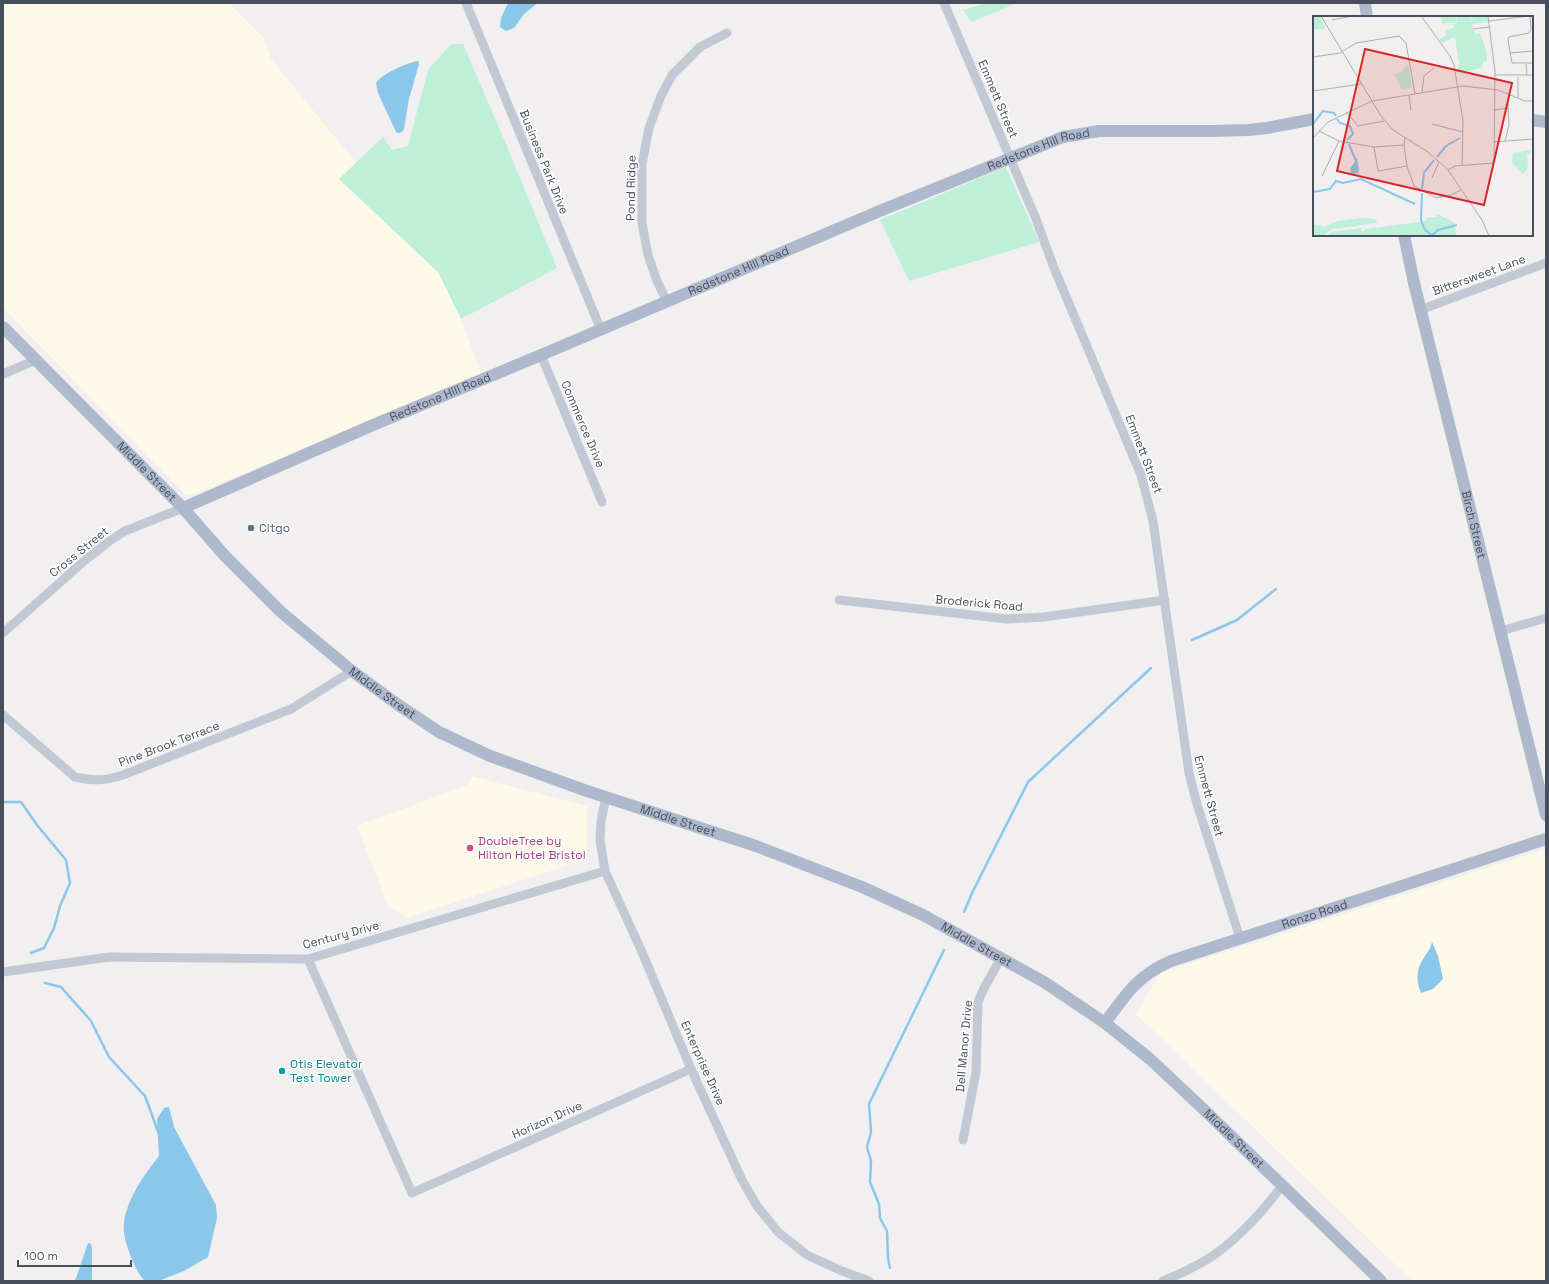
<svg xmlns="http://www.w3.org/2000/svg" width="1549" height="1284" font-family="'Space Grotesk',sans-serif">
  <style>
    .commercial { fill: #fcf9e8 }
    .green { fill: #beefd9 }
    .water { fill: #8bc7eb }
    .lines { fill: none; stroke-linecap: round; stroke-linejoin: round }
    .stream { stroke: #8bc7eb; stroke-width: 2.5 }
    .minor { stroke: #c2c9d4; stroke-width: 9 }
    .major { stroke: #afb9ce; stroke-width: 12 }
    .service-dot { fill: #5c6f8a; stroke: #fff; stroke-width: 1.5 }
    .hotel-dot { fill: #d1479c; stroke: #fff; stroke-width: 1.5 }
    .culture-dot { fill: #0f9aa8; stroke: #fff; stroke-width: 1.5 }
    .labels { text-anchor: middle; stroke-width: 3; stroke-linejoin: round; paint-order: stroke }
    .street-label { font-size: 12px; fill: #474f5c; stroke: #fff }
    .service-label { font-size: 12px; fill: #4e5e75; stroke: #fff; text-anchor: start }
    .hotel-label { font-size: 12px; fill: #b23c85; stroke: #fff; text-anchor: start }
    .culture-label { font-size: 12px; fill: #0d838f; stroke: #fff; text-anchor: start }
    .inset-river { fill: none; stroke: #8bc7eb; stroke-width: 2 }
    .inset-road { fill: none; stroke: #adafb4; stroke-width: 1 }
    .view { fill: #d62828; fill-opacity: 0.15; stroke: #d62828; stroke-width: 2 }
    .inset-edge { fill: none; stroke: #474f5c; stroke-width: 2 }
  </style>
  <rect width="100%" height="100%" fill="#f1efef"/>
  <g class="commercial">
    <path d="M3,3H229L264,38L271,59L356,163L339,179L438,272L461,319L481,373L195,494L186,495L3,308Z"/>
    <path d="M472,776L587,806V859L407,918L388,906L357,826L467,785Z"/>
    <path d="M1546,849V1281H1412L1136,1014L1160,973Z"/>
  </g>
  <g class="green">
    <path d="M987,3H1017L971,22L963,10Z"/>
    <path d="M451,44H463L506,144L557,268L461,319L438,272L339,179L383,137L392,150L408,146L428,70Z"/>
    <path d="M1006,167L1039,242L909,281L880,220Z"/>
  </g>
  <g class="water">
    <path d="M508,3H538L524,14L514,28L506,31L500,27L501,18Z"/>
    <path d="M418,61L419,64L409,99L404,129L402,132L399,133L396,132L378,93L376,83C380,75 408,62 418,61Z"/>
    <path d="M1432,942L1438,956L1443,979L1433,989L1421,993C1416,981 1416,970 1423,959C1427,952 1430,951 1432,942Z"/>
    <path d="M169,1107L174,1127L216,1205L217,1218L208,1257L184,1271L161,1280L145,1281C138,1274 135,1266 131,1257C128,1249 125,1241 124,1233C121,1207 143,1176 159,1156L157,1119L164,1108Z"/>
    <path d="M88,1243L91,1244L92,1248V1281H75Z"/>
  </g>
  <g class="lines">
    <g class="stream">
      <path d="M1192,640L1237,620L1276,589"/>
      <path d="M3,802H21L37,825L66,860L70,883L60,906L54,928L44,948L31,953"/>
      <path d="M964,912L973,891L1028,782L1151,668"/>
      <path d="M45,983L61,987L91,1021L109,1057L145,1096L159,1134"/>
      <path d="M890,1268L888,1258L887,1231L880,1218L879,1204L870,1182L871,1161L867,1147L871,1132L869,1104L944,950"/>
    </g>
    <g class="minor">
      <path d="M466,3L601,330"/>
      <path d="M944,3L1036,219L1054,268L1141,475L1153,521L1189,773L1197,804L1240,938"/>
      <path d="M667,302L657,281L648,255L642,223V164L649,128L661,96L672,75L700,47L727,33"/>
      <path d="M1420,310L1546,263"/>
      <path d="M541,355L602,502"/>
      <path d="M3,374L36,360"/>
      <path d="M839,600L1007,619L1044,617L1165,600"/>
      <path d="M1501,631L1546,618"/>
      <path d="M3,633L83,562L111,540L125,531L183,508"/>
      <path d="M3,715L75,777C94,781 104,781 123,775L291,709L352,671"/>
      <path d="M606,797L601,821L600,840L605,871L642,952L691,1069L742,1180L757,1206L778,1232L807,1255L842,1271L869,1281"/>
      <path d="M308,959L412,1193L691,1069"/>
      <path d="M3,972L109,957L308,959L605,871"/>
      <path d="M963,1140L976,1072L978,1002L984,988L1001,958"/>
      <path d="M1163,1281C1180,1274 1198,1266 1214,1255C1238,1238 1266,1209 1282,1185"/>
    </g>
    <g class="major">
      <path d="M1365,3L1367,17"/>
      <path d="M1532,120L1546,122"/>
      <path id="s1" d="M1404,235L1414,283L1546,815"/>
      <path id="s2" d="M3,327L183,508L225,556L281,612L352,671L397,704L439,732L490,756L587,791L756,846L862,887L923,915L1044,982L1105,1023L1150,1059L1199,1105L1381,1281"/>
      <path id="s3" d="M183,508L373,425L541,355L882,210L1063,137L1099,131H1214L1248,130L1267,128L1314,119"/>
      <path id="s4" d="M1105,1023C1126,994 1137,976 1171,961L1546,839"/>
    </g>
  </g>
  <circle class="service-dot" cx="251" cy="528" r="4"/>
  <circle class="hotel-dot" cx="470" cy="848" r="4"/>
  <circle class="culture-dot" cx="282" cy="1071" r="4"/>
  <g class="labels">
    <g class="street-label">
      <text transform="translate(998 99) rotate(67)" y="4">Emmett Street</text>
      <text dy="4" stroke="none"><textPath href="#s3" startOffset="928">Redstone Hill Road</textPath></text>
      <text transform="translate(544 162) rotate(68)" y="4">Business Park Drive</text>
      <text transform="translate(631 188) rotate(-89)" y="4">Pond Ridge</text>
      <text dy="4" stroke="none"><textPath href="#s3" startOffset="604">Redstone Hill Road</textPath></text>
      <text transform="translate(1479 275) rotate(-20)" y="4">Bittersweet Lane</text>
      <text dy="4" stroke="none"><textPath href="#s3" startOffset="280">Redstone Hill Road</textPath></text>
      <text transform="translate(583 424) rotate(67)" y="4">Commerce Drive</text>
      <text transform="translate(1144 454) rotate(69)" y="4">Emmett Street</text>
      <text dy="4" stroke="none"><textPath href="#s2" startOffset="204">Middle Street</textPath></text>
      <text dy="4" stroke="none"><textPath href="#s1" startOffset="298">Birch Street</textPath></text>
      <text transform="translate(79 552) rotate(-39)" y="4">Cross Street</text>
      <text transform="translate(979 603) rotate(5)" y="4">Broderick Road</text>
      <text dy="4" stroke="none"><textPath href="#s2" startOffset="528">Middle Street</textPath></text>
      <text transform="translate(169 744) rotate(-21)" y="4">Pine Brook Terrace</text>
      <text transform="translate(1209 796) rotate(75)" y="4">Emmett Street</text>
      <text dy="4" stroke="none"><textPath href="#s2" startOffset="852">Middle Street</textPath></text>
      <text dy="4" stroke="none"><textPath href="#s4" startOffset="243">Ronzo Road</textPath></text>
      <text transform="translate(341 935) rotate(-15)" y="4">Century Drive</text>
      <text dy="4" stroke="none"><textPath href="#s2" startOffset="1176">Middle Street</textPath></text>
      <text transform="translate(964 1046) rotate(-85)" y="4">Dell Manor Drive</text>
      <text transform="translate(703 1063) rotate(66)" y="4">Enterprise Drive</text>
      <text transform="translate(547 1120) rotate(-24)" y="4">Horizon Drive</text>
      <text dy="4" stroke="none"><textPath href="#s2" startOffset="1500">Middle Street</textPath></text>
    </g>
    <g class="service-label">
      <text x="259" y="532">Citgo</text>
    </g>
    <g class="hotel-label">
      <text x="478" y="845">DoubleTree by<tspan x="478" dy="14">Hilton Hotel Bristol</tspan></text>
    </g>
    <g class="culture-label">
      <text x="290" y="1068">Otis Elevator<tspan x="290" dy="14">Test Tower</tspan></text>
    </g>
  </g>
  <g transform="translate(1313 16)">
    <rect width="220" height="220" fill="#f1efef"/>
    <path d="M0,0H6L13,12L0,14ZM128,0H143L144,6L129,8ZM144,0H157L158,3L160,0H175L176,6L158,8L163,18L167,17L174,37V45L170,46L169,52L144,57L146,48L142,21L129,27L126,24L133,19L132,14L141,12V9H134L144,7ZM95,48L99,71L89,74L81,58L88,56ZM216,134L218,138H214L215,152L210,158L199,147L200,137ZM124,198L142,207L143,220H13L18,216L48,212L49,216L53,213L113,205V202L124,201ZM47,202L63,203L64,207L19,213L11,220H0V208L11,211L25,205Z" fill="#beefd9"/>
    <path d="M44,142L46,153L45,157L38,158L37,153Z" fill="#8bc7eb"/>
    <path class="inset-river" d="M24,103L27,107L37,110L40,118L34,124M0,108L10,95L21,97L23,100M36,128L43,145M124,141L133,130L147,122M109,173L111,157L121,144M0,176L17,173L23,165L30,167L48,163L102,188M109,177L108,204L112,214L120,220M118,220L125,214L144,209"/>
    <path class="inset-road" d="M8,0L68,100L80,114L115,136L135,154L169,204L176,220M108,0L137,40L141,49L150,105L149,149M217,0L218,13L216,17L196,21L195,24L199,47H220M19,4L40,0M176,5L216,0M160,13L176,11M197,37L220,35M0,41L27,37L43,27L86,20L93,27L102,78M213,48L214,60M182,59H220M205,61V82M0,75L48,68M109,76L111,60L121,52M96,79L98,94M59,85L150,70L185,74L212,85H220M181,94L195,92M33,96L45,110L71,105M119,108L150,116M6,115L26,125L61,131L91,129M0,122L15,106L59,85M92,122L91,129L94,150L101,170L123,182L138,179L148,174M192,125L196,109L195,88M181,126L220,123M61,131L65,155L94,150M135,154L142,150L181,147L182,56L175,0M9,160L26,125M119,162L126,146"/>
    <path class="view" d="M52,33L199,67L171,189L24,155Z"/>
    <rect width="220" height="220" class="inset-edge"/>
  </g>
  <rect width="1549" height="1284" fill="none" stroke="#474f5c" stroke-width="8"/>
  <path d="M18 1260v6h113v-6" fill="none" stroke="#474f5c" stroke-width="2"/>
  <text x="24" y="1260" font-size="12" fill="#474f5c" stroke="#ffffff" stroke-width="3" paint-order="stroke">100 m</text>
</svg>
